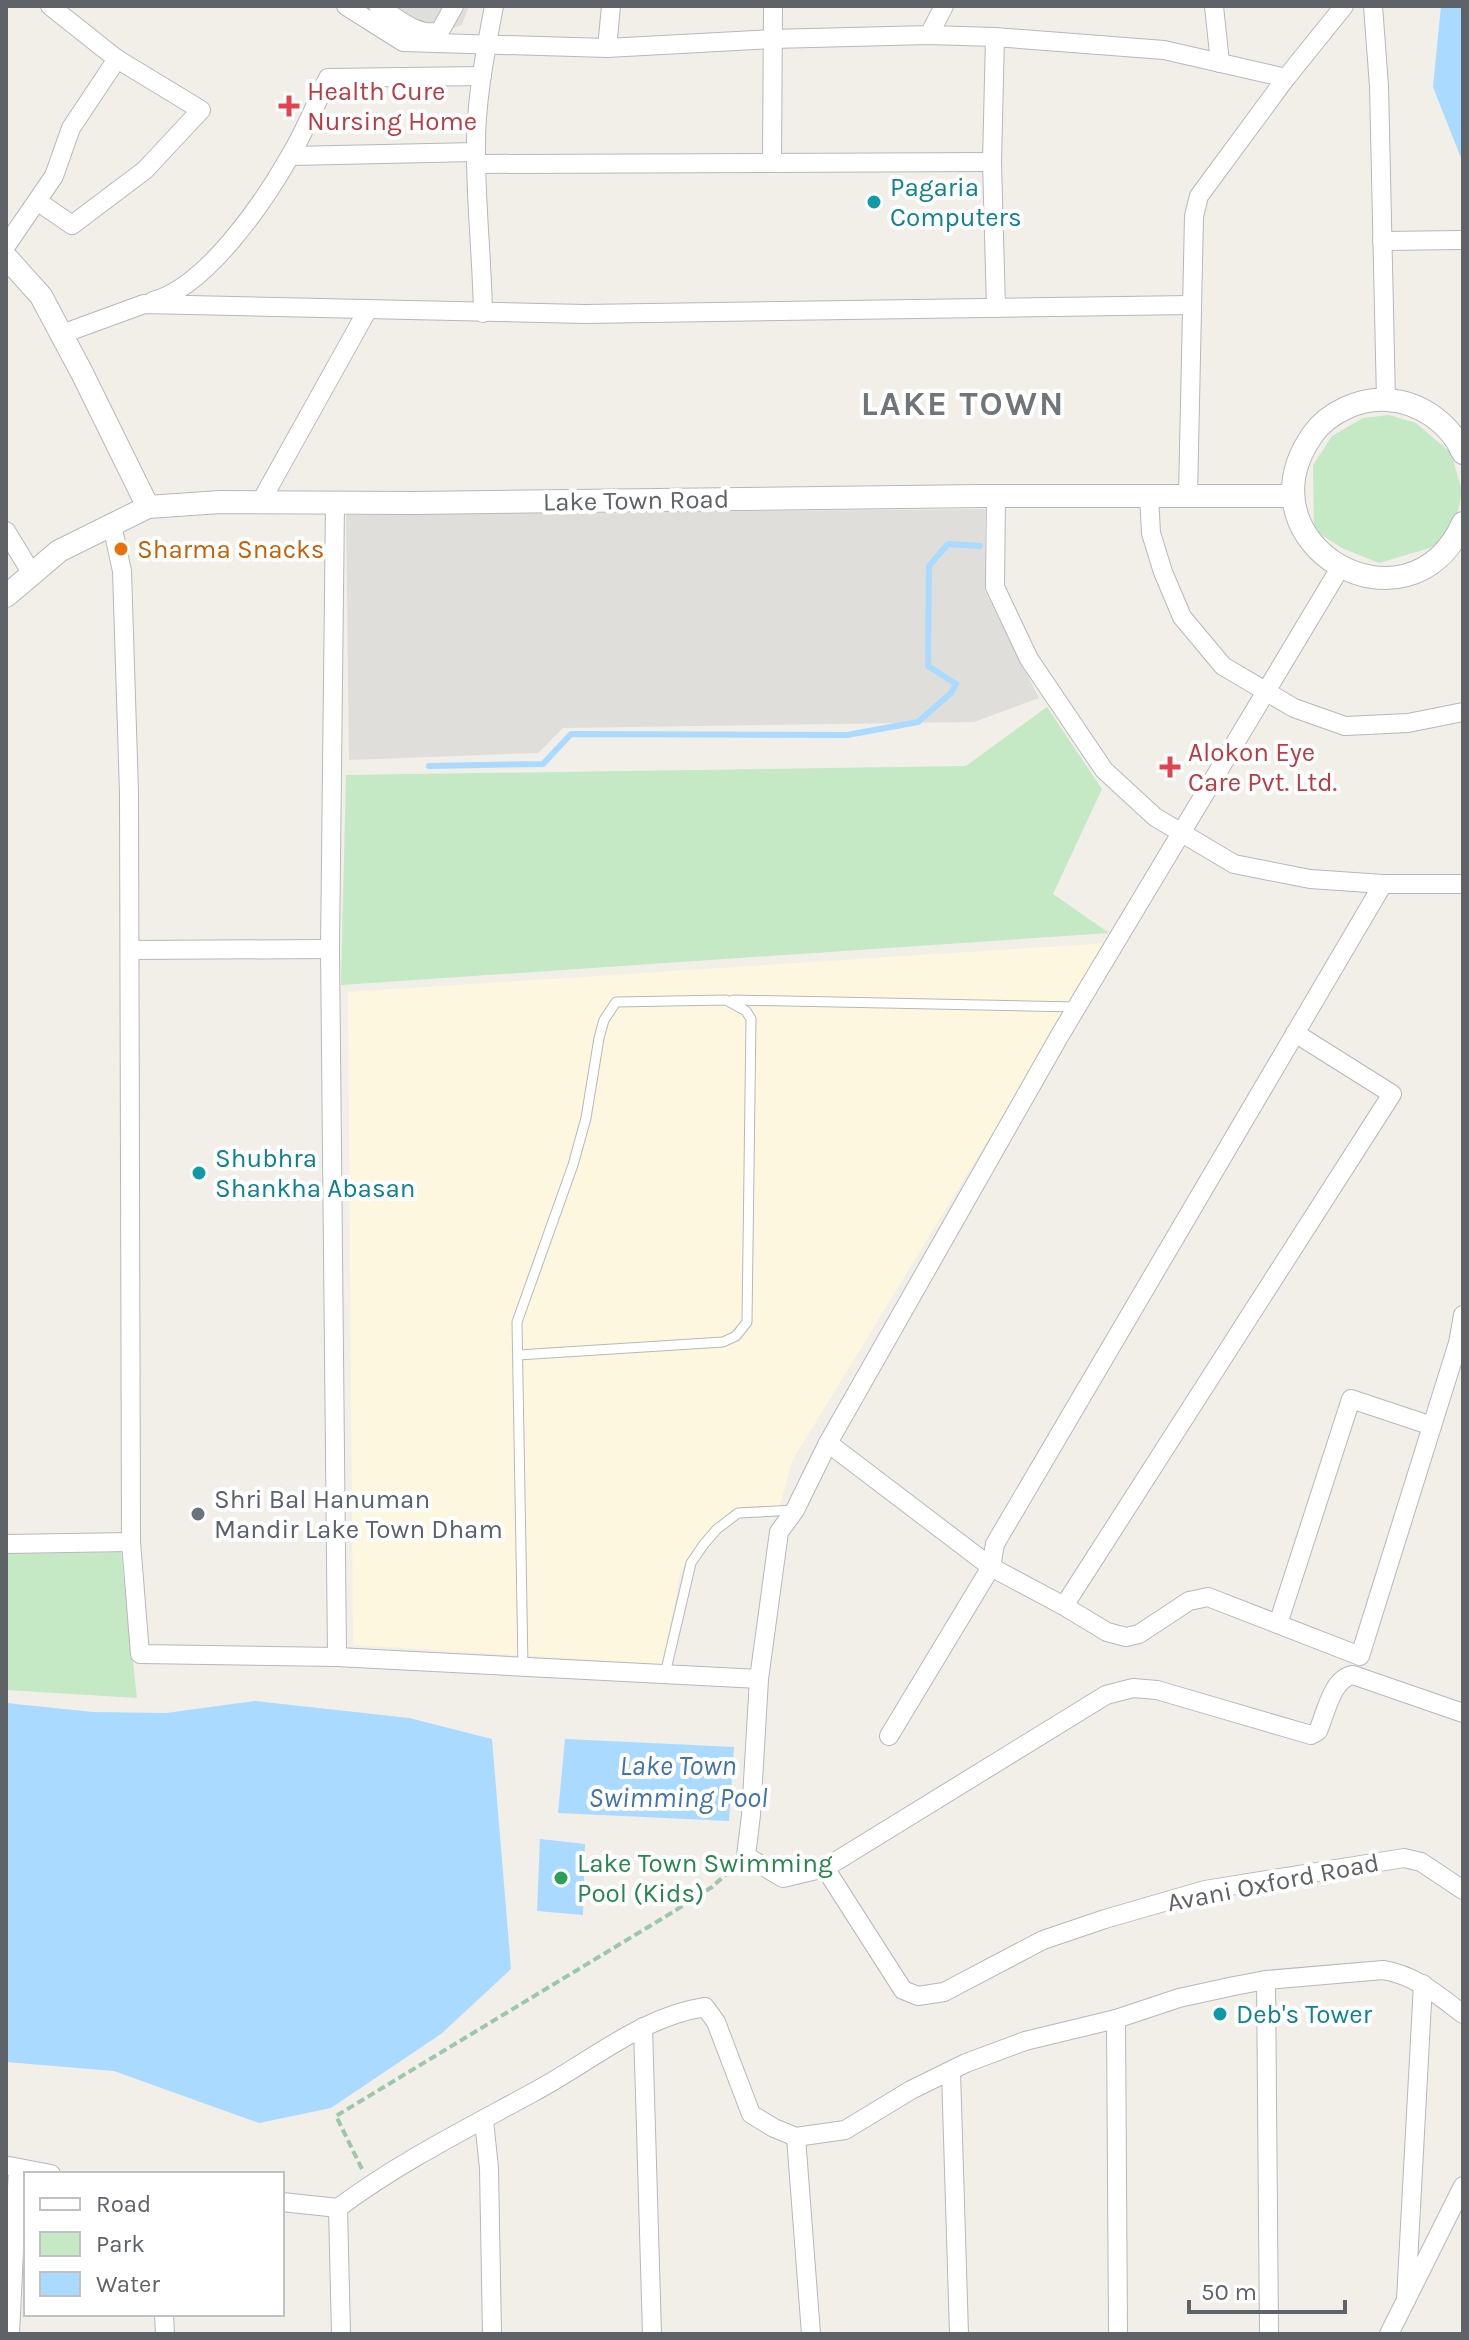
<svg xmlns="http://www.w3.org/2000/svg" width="1469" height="2340" font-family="Karla,sans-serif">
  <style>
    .commercial { fill: #fef7e0 }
    .industrial { fill: #e0deda }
    .green { fill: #c5e8c5 }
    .water { fill: #aadaff }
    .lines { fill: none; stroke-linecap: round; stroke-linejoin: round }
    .stream { stroke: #aadaff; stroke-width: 6 }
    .service-casing { stroke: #b5b8bc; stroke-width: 11 }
    .minor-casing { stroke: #b5b8bc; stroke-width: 20 }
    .tertiary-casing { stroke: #b5b8bc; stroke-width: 24 }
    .path { stroke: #9cc7a9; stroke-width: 4; stroke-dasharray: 8 4; stroke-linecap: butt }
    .service { stroke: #fff; stroke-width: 9 }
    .minor { stroke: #fff; stroke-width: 18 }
    .tertiary { stroke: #fff; stroke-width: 22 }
    .health-dot { fill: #e0444e; stroke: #fff; stroke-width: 3 }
    .culture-dot { fill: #0f9aa8; stroke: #fff; stroke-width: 3 }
    .food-dot { fill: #e8710a; stroke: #fff; stroke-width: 3 }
    .worship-dot { fill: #6b7280; stroke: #fff; stroke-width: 3 }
    .leisure-dot { fill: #2e9e5b; stroke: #fff; stroke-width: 3 }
    .labels { text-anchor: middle; stroke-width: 8; stroke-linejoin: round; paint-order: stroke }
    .health-label { font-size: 26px; fill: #be3a42; stroke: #fff; text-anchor: start }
    .culture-label { font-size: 26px; fill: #0d838f; stroke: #fff; text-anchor: start }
    .street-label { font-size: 26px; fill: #5f6368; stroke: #fff }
    .food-label { font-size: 26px; fill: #c56008; stroke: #fff; text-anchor: start }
    .worship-label { font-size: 26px; fill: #5b616d; stroke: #fff; text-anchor: start }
    .leisure-label { font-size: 26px; fill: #27864d; stroke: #fff; text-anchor: start }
    .water-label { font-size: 28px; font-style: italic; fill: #4174aa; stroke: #fff }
    .district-label { font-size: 34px; font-weight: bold; letter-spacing: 2px; fill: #70757a; stroke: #fff }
  </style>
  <rect width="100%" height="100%" fill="#f1efe8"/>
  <path class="commercial" d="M1108,943L792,1461L779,1508L732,1509L681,1569L663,1664L353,1645L348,992Z"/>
  <g class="industrial">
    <path d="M351,6H469L462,25L403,45Z"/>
    <path d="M985,509V591L1039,698L974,722L563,728L538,753L349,760L346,515Z"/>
  </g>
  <g class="green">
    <path d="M1389,415L1416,423L1451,453L1462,491L1456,522L1433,547L1379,563L1342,548L1314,530L1313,465L1332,436L1363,418Z"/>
    <path d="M1047,707L1102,789L1053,894L1109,933L341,985L346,775L966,766Z"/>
    <path d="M121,1552L137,1698L6,1690V1554Z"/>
  </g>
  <g class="water">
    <path d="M1441,6H1463V163L1433,87Z"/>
    <path d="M255,1701L409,1718L492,1739L511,1969L441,2034L331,2108L259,2123L114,2071L6,2062V1703L93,1712L166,1713Z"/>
    <path d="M565,1739L734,1747L729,1821L558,1813Z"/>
    <path d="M540,1839L585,1844L583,1915L537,1911Z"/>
  </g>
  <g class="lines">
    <path class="stream" d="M429,766L543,764L571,734L847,735L918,722L951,693L956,684L928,666L929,566L948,544L980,546"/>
    <g class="service-casing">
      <g id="service">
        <path d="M733,1000L1077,1007"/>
        <path d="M518,1355L723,1342L736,1336L747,1322L751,1019L746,1011L726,1000L616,1002L604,1020L599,1038L586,1118L573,1165L517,1322L523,1667"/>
        <path d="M665,1674L691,1563L704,1544L717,1529L738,1513L795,1510"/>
      </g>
    </g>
    <g class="minor-casing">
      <g id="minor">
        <path d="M50,6L117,59"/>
        <path d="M346,6L403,42L607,48L772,39L929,35L995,37L1164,50L1286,78"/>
        <path d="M378,6C396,17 418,38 440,31L454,6"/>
        <path d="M1214,6L1220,63"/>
        <path d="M1373,6L1379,86L1386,400"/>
        <path d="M929,35L944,6"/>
        <path d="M995,37L992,162L996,308"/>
        <path d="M607,48L611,6"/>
        <path d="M291,156L476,152"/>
        <path d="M772,163L773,6"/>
        <path d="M477,164L992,162"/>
        <path d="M1382,241L1463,240"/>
        <path d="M6,246L54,176L71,128L117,59L201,110L145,170L72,225L37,201"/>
        <path d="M153,301C206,287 264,202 290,156C305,131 316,104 328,78L482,76"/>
        <path d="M483,313C482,259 476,206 476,153C475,104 485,54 494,6"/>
        <path d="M62,334L144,304L585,314L1191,305"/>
        <path d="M996,496L995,587L1029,659L1104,770L1155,817L1234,864L1310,879L1383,884H1463"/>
        <path d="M1149,496L1151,533L1163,572L1182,617L1223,666L1294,708L1345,726L1408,723L1463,712"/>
        <path d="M1188,496L1194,216L1199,196L1286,78L1344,6"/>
        <path d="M260,503L367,311"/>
        <path d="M335,503L330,949L337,1657"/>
        <path d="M112,525L122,571L129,793L131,1542L140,1654L337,1657L759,1679"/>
        <path d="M6,531L32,574"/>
        <path d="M1340,568L1060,1035L828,1443L795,1510L779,1532L759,1679L751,1815L746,1856L783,1878L825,1868L1106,1695L1133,1688L1157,1690L1311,1735L1318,1731C1326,1713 1332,1678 1353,1675L1463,1713"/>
        <path d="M130,950L330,949"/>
        <path d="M828,1443L991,1567L1064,1606L1107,1632L1126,1637L1139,1634L1189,1601L1208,1597L1360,1656L1458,1343L1463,1315"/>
        <path d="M6,1544L131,1542"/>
        <path d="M1064,1606L1392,1094L1295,1033"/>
        <path d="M1278,1624L1351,1399L1432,1426"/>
        <path d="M889,1736L991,1567L995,1544L1383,884"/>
        <path d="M825,1868L903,1990L918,1996L944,1992L1043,1940L1105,1919L1205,1890L1404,1858L1421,1862L1463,1890"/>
        <path d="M1266,1980L1269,2334"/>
        <path d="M1116,2019L1118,2334"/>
        <path d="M643,2027L652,2334"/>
        <path d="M951,2072L959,2334"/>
        <path d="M484,2121L489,2168L492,2334"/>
        <path d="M796,2137L811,2334"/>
        <path d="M9,2166L51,2174"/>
        <path d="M282,2202L338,2208C398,2163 466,2129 532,2093C589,2063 640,2017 705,2007L716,2022L751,2114L774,2128L796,2137L845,2130L911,2090L966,2063L1025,2041L1116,2019L1179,1998L1234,1986L1266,1980L1383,1970C1415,1975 1438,1995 1463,2014"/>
        <path d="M338,2208L341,2334"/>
        <path d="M1406,2300L1423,1984"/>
        <path d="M164,2314L165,2334"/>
        <path d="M10,2334L18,2168"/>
        <path d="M1389,2334L1463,2186"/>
      </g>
    </g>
    <g class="tertiary-casing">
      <g id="tertiary">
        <path d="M6,257L41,296L82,373L148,507"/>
        <path d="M1463,453C1450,423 1420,402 1387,400C1360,398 1329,412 1313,434C1235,545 1409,643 1463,523"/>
        <path d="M6,596L59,551L148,507L220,502L414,503L981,496H1293"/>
      </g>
    </g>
    <path class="path" d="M362,2169L336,2116L673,1912L712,1887L733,1868"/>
    <use href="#service" class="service"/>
    <use href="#minor" class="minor"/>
    <use href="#tertiary" class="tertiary"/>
  </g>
  <g class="health-dot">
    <path d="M285 94h8v8h8v8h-8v8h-8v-8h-8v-8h8z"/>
    <path d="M1166 755h8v8h8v8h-8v8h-8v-8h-8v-8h8z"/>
  </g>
  <g class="culture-dot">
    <circle cx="874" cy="202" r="8"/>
    <circle cx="199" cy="1173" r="8"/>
    <circle cx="1220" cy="2014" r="8"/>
  </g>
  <circle class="food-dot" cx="121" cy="549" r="8"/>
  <circle class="worship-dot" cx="198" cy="1514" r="8"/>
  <circle class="leisure-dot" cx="561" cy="1878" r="8"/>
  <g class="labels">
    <g class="health-label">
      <text x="307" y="100">Health Cure<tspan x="307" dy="30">Nursing Home</tspan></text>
      <text x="1188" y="761">Alokon Eye<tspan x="1188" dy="30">Care Pvt. Ltd.</tspan></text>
    </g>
    <g class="culture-label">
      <text x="890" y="196">Pagaria<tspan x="890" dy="30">Computers</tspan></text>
      <text x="215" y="1167">Shubhra<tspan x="215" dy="30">Shankha Abasan</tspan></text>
      <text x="1236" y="2023">Deb's Tower</text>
    </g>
    <g class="street-label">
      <text transform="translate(636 500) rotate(-1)" y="9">Lake Town Road</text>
      <text transform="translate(1273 1882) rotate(-11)" y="9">Avani Oxford Road</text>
    </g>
    <g class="food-label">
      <text x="137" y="558">Sharma Snacks</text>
    </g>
    <g class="worship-label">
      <text x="214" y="1508">Shri Bal Hanuman<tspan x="214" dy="30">Mandir Lake Town Dham</tspan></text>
    </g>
    <g class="leisure-label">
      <text x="577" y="1872">Lake Town Swimming<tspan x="577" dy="30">Pool (Kids)</tspan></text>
    </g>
    <g class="water-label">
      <text x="678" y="1775">Lake Town<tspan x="678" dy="32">Swimming Pool</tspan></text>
    </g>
    <g class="district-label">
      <text x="963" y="415">LAKE TOWN</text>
    </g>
  </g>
  <rect width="1469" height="2340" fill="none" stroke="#5f6368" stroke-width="16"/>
  <rect x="24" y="2172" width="260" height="144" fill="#ffffff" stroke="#bfc1c3" stroke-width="2"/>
  <rect x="40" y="2198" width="40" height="12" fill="#ffffff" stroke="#bfc1c3" stroke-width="2"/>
  <text x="96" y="2212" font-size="24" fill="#5f6368">Road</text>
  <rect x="40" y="2232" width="40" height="24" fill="#c5e8c5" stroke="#bfc1c3" stroke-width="2"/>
  <text x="96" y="2252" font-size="24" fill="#5f6368">Park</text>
  <rect x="40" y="2272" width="40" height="24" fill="#aadaff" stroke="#bfc1c3" stroke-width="2"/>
  <text x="96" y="2292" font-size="24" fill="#5f6368">Water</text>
  <path d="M1189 2300v12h156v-12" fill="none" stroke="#5f6368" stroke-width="4"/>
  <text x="1201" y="2300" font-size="24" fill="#5f6368" stroke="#ffffff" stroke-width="6" paint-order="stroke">50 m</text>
</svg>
